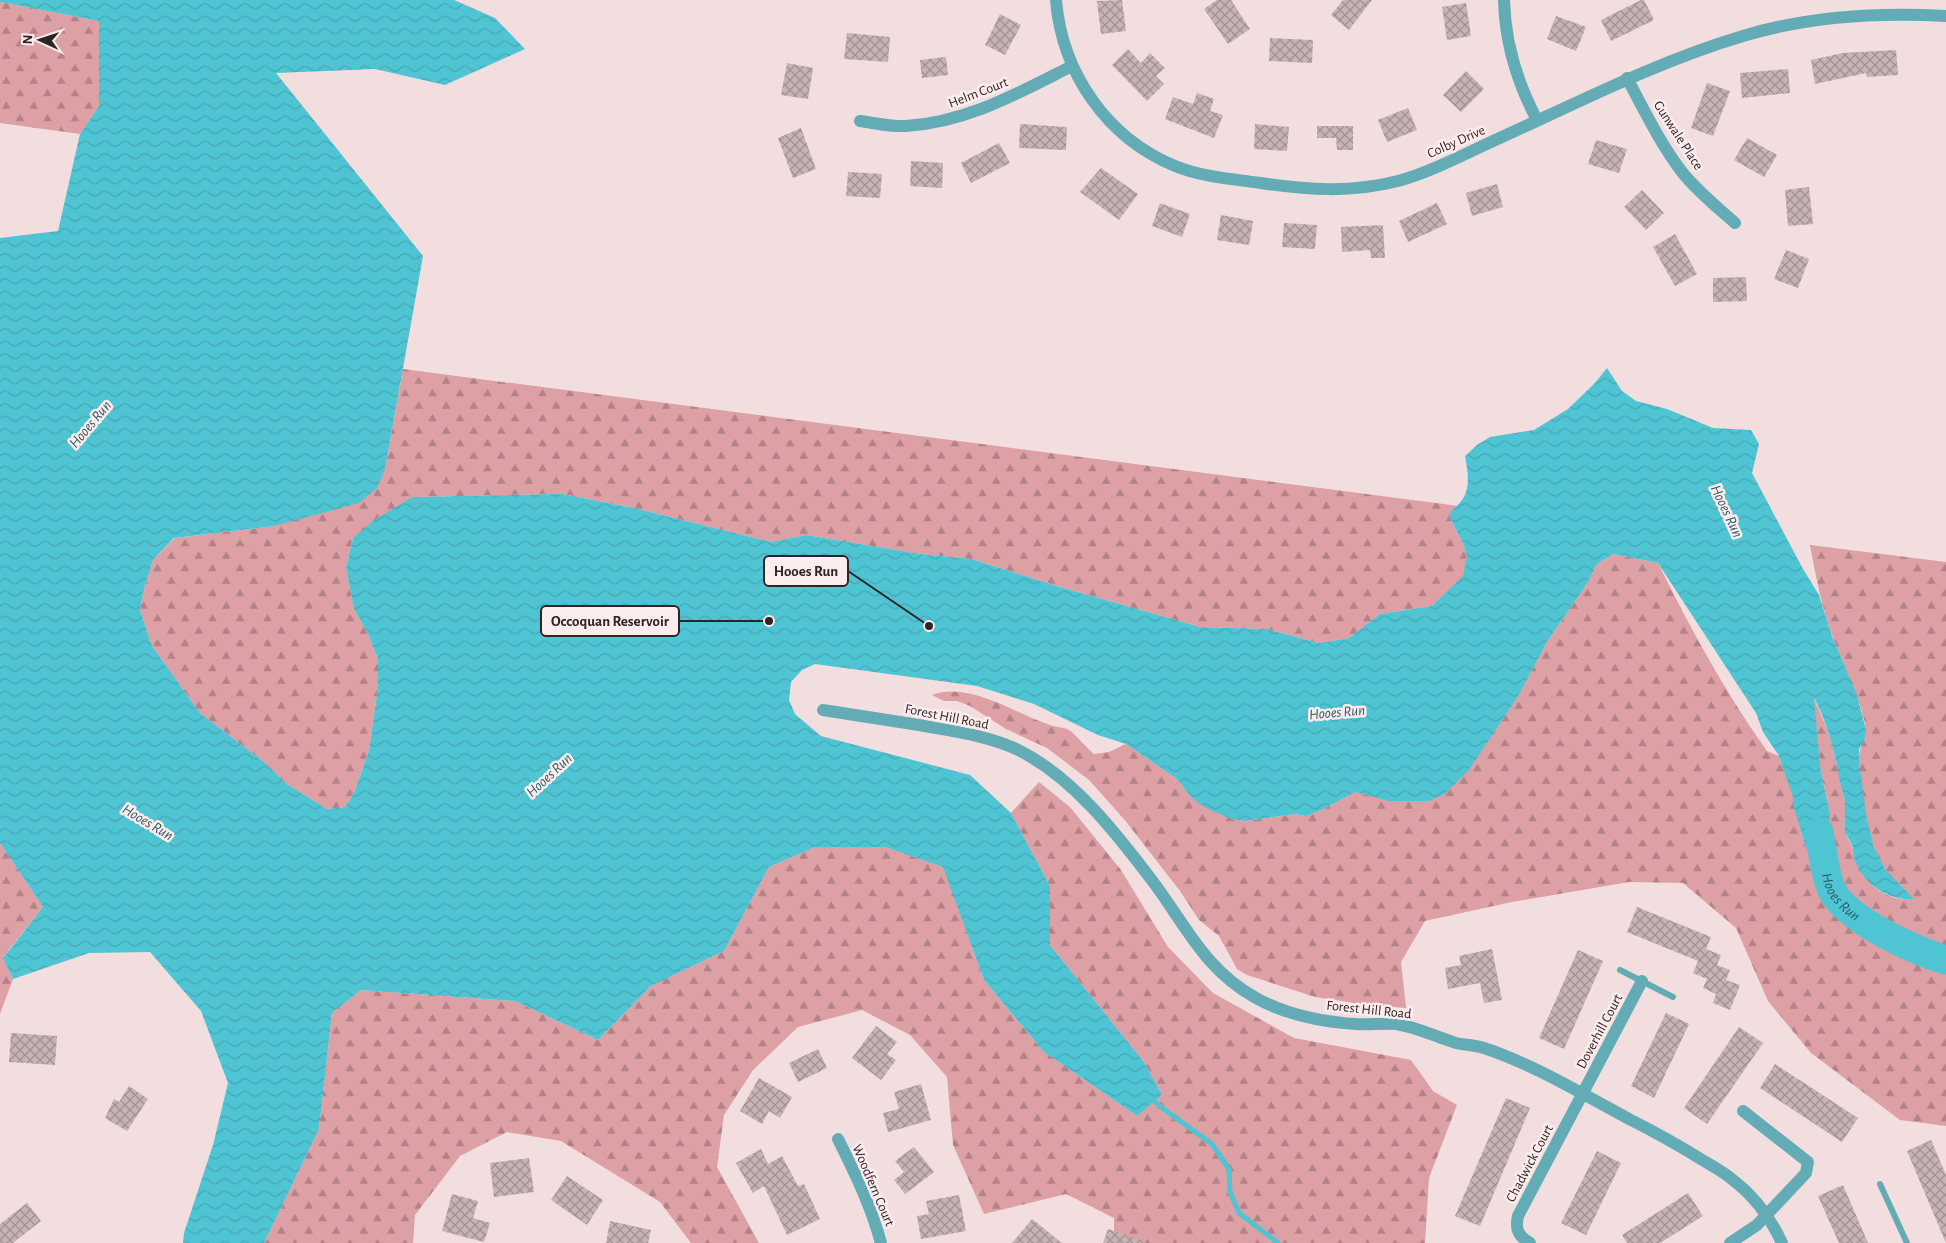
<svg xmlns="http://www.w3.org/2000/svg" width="1946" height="1243" font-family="'Alegreya Sans',sans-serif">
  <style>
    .forest { fill: url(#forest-firs) }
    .water { fill: url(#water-waves) }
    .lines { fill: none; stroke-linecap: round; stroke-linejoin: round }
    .stream { stroke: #4fc4d3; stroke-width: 5 }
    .river { stroke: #4fc4d3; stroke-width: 29 }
    .building { fill: url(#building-cross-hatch) }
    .service { stroke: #63acb6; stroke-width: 6 }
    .minor { stroke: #63acb6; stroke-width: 12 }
    .labels { text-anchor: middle; stroke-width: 5; stroke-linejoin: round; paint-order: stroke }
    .street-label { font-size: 14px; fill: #2c2425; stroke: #fdeced }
    .water-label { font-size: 15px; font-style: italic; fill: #2b5c63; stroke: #fdeced }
    .leader { fill: none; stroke: #2c2425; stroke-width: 2 }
    .callout-dot { fill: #2c2425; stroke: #fdeced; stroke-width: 2 }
    .callout { fill: #fdeced; stroke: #2c2425; stroke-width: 2 }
    .callout-label { font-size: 15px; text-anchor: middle; font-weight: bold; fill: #2c2425 }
  </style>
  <defs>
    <pattern id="forest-firs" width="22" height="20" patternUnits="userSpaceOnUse" patternTransform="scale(1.25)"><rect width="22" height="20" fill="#dda0a5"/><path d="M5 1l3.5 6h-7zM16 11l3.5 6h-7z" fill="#b38286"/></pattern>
    <pattern id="water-waves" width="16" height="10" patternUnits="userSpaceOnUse" patternTransform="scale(1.25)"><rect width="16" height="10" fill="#4fc4d3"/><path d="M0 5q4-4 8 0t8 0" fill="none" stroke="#45a8b5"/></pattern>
    <pattern id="building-cross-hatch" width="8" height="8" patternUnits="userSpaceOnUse" patternTransform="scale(1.25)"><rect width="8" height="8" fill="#c7b3b4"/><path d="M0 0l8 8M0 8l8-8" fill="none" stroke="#a29192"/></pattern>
  </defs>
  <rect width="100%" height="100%" fill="#f2dedf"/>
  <g class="forest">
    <path d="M0,2L99,21V106L80,134L0,123Z"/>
    <path d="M403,369L1459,506L1452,511L1450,518L1463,543L1467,556L1464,576L1432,606L1380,614L1349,638L1319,643L1266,629L1200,627L1060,587L972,559L921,554L806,535L771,542L638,509L563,494L412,497L353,538L346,568L354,609L368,634L378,659V688L369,751L354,793L345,807L327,809L287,784L263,761L200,713L152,646L140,610L144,589L153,560L175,538L274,526L385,469Z"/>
    <path d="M1810,545L1946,562V1126L1900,1120L1811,1053L1768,1001L1736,928L1683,883L1629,882L1512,902L1425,921L1401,962L1406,1008L1368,1005L1315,997L1247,975L1237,969L1219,936L1199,920L1180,891L1124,819L1089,780L1047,748L1006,729L970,706L957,701H944L932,695C969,681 1016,714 1050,725C1055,727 1064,727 1069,730C1074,733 1087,748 1094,754L1109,752L1126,744L1177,779L1190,796L1246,821L1295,814L1306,816L1322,810L1355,792L1363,793L1469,769L1519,695L1547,642L1588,582L1597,564L1613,554L1658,563C1690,628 1725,692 1767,751L1779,756C1783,769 1791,784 1794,797C1800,827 1801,851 1826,871L1830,813L1821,773L1813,697C1823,718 1832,739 1836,762C1839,775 1844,789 1845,803C1846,813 1843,823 1846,834C1847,838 1851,842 1852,847C1861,877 1879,902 1913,899C1905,888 1892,880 1885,869C1867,841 1861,795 1859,762C1858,744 1869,739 1864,719C1857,691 1844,667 1834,640C1822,609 1816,577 1810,545Z"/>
    <path d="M1039,782L1070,807L1121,870L1168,947L1213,993L1294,1038L1411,1060L1433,1091L1457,1105L1429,1178L1425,1243H1114V1218L1066,1194L984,1214L953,1145L947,1077L910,1035L862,1010L798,1027L753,1070L724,1115L717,1167L759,1243H691L660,1202L561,1141L507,1132L460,1156L415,1215L413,1243H264L319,1129L332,1013L361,990L515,1001L598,1040L651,986L724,951L769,867L815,847H885L944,867L984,980L1043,1051L1137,1116L1162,1095L1144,1062L1050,945V886L1011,813Z"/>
    <path d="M0,843L43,907L3,957L13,979L0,1014Z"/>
  </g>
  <path class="water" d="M0,0H454L495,18L525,49L445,85L375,69L276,73L423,256L385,469L377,488L359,503L274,526L174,538L153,560L144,589L140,610L152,646L200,713L263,761L287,784L327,809L345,807L354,793L369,751L378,688V659L368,634L354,609L346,568L353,538L373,521L412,497L563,494L638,509L771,542L806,535L921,554L972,559L1060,587L1200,627L1266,629L1319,643L1349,638L1380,614L1432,606L1463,576L1467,556L1463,543L1450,518L1451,511C1472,496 1469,478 1465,456L1477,445L1490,437L1534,430L1568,409L1595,383L1607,368L1622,391L1636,401L1667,409L1713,428L1751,430L1759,444L1752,473L1803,569L1819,595L1832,636L1857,695L1866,730L1864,742L1859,749V762L1867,820L1874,847L1885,869L1914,899C1890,901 1866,886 1856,863C1853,858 1854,851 1852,845C1850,840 1846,836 1845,831C1844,821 1845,813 1845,804C1845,797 1842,789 1840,782C1835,753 1828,724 1814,698L1821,773L1830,813L1827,871L1806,848L1794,808L1793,797L1779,756L1763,732L1756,713L1658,563L1613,554L1597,564L1588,582L1547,642L1519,695L1469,770L1445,794L1429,801H1389L1355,792L1322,810L1306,816L1295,814L1246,821L1231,819L1204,807L1190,796L1177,779L1126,744L1098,735L1034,704L977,686L815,664L802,670L791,682L789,700L795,714L821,736L970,775L1011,813L1050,886V945L1144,1062L1162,1095L1137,1116L1043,1051L984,980L943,867L885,847H815L769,867L724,951L651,986L598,1040L515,1001L361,990L332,1013L319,1129L264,1243H183L184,1233L213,1145L228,1083L201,1011L150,952L89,953L13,979L3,958L43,907L0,843V238L58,231L80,134L99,106V21L0,2Z"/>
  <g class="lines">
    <path class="stream" d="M1151,1098L1161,1107L1212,1144L1229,1169L1230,1192L1239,1213L1278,1243"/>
    <path class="river" id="s1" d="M1819,832C1823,851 1824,871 1831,888C1844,919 1915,951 1946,960"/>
  </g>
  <g class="building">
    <path d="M1122,0L1126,31L1101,34L1097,1Z"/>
    <path d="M1217,0H1231L1250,29L1228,44L1204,9Z"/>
    <path d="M1343,0H1372L1349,30L1331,15Z"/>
    <path d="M1641,0H1644L1654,20L1611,41L1601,20Z"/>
    <path d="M1466,3L1471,36L1447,40L1442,7Z"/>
    <path d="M1000,14L1021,25L1005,55L985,45Z"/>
    <path d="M1556,16L1586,27L1576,51L1547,39Z"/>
    <path d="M847,33L890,37L888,62L844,59Z"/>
    <path d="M1270,38L1313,40L1312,63L1269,61Z"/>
    <path d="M1128,49L1141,63L1150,53L1165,68L1156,76L1164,84L1147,101L1112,65Z"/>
    <path d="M1896,50L1898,75L1867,77L1866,73L1815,84L1811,60L1843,53Z"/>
    <path d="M946,57L948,75L922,78L920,60Z"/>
    <path d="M787,63L813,68L808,99L781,95Z"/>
    <path d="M1788,69L1790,93L1742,98L1740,73Z"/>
    <path d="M1466,71L1484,89L1461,112L1443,95Z"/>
    <path d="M1707,83L1730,91L1713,136L1691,128Z"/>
    <path d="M1197,93L1214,99L1210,111L1223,115L1214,138L1165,119L1173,97L1193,104Z"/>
    <path d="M1408,108L1417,130L1387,142L1378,120Z"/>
    <path d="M1020,124L1067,127L1066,150L1019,148Z"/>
    <path d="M1255,124L1289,127L1287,151L1254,149Z"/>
    <path d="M1317,126H1353V150H1337L1336,138H1317Z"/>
    <path d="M801,128L816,169L793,178L778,138Z"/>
    <path d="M1747,138L1777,155L1764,177L1734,160Z"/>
    <path d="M1596,140L1627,149L1619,173L1588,164Z"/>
    <path d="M999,143L1010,163L971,183L961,163Z"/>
    <path d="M911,161L943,163L942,188L910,186Z"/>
    <path d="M1101,168L1138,194L1119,220L1080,192Z"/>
    <path d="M848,172L882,174L880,198L846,196Z"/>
    <path d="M1497,184L1503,207L1472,216L1466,193Z"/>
    <path d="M1809,187L1813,224L1788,226L1785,190Z"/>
    <path d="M1642,190L1664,213L1646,230L1624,207Z"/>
    <path d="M1160,203L1190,214L1182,237L1152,226Z"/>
    <path d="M1437,203L1447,224L1408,242L1399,221Z"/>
    <path d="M1221,215L1253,221L1249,245L1217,240Z"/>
    <path d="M1284,223L1317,225L1315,249L1282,247Z"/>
    <path d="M1383,225L1385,258H1371L1370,250L1342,252L1341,227Z"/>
    <path d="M1675,234L1697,274L1675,286L1653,247Z"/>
    <path d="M1786,250L1809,259L1798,288L1774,279Z"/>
    <path d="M1746,277L1747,301L1713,302V278Z"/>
    <path d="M1637,907L1711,937L1706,949L1721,955L1717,965L1730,970L1726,980L1740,985L1730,1010L1713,1003L1716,994L1703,988L1707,979L1693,973L1698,961L1627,932Z"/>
    <path d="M1492,949L1502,1000L1484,1003L1480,983L1448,989L1445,968L1461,965L1459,956Z"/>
    <path d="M1578,950L1603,961L1564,1049L1539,1038Z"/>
    <path d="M1666,1013L1689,1024L1654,1098L1631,1086Z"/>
    <path d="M876,1026L897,1042L887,1054L896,1060L881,1080L852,1058Z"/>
    <path d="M1739,1027L1763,1043L1707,1124L1684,1108Z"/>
    <path d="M11,1033L57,1036L55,1065L9,1062Z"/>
    <path d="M818,1049L827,1068L798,1082L789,1063Z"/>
    <path d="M1775,1064L1858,1118L1842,1142L1760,1088Z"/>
    <path d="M759,1078L792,1097L780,1118L769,1111L762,1124L740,1111Z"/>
    <path d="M921,1084L931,1120L888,1132L883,1113L899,1109L894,1092Z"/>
    <path d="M129,1086L148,1099L127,1131L105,1118L114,1099L119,1102Z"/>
    <path d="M1506,1098L1530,1108L1480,1226L1455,1216Z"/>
    <path d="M1931,1140L1946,1175V1243L1907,1151Z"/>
    <path d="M914,1147L934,1172L905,1194L894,1180L904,1172L895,1161Z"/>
    <path d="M761,1149L768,1164L782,1156L798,1186L804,1184L820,1219L787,1235L764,1186L753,1193L736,1163Z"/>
    <path d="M1597,1151L1621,1163L1586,1235L1561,1223Z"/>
    <path d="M529,1158L534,1192L494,1197L490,1163Z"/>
    <path d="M567,1176L603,1200L587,1225L551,1200Z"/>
    <path d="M1843,1185L1868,1243H1839L1818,1196Z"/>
    <path d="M1688,1193L1703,1216L1660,1243H1627L1622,1235Z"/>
    <path d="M452,1194L478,1201L473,1218L490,1223L484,1242L442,1231Z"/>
    <path d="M959,1195L966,1231L921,1239L917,1216L929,1214L926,1201Z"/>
    <path d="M27,1203L41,1221L13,1243H0V1224Z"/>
    <path d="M1032,1219L1062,1243H1012Z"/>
    <path d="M610,1221L651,1230L648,1243H606Z"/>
    <path d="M1108,1229L1143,1241V1243H1103Z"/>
  </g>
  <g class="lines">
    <g class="service">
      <path d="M1620,970L1673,997"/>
      <path d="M1880,1184L1907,1243"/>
    </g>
    <g class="minor">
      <path d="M1056,0C1062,73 1107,138 1175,166C1202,177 1232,179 1261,183C1307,190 1351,193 1398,181C1434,171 1468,152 1502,137C1581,101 1659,61 1743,36C1809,16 1878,12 1946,16"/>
      <path d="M1504,0C1505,44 1517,82 1537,120"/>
      <path d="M1627,78C1644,110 1660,143 1682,172C1697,191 1717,207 1735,223"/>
      <path d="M860,121C875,123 891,127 906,126C968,122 1018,93 1072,66"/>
      <path d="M823,710C855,715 887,720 919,725C952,731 984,735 1014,748C1071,774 1117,834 1154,883C1186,926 1206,971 1256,998C1285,1014 1322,1022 1355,1024C1369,1025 1382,1023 1396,1024C1417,1027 1436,1037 1456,1043C1465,1045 1475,1045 1484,1048C1535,1065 1582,1094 1629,1119C1655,1132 1680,1146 1704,1161C1714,1167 1725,1173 1733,1180C1754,1196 1771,1219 1782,1243"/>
      <path d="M838,1139C855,1173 871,1206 881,1243"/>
      <path d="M1530,1243C1518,1236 1515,1229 1518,1216L1642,981"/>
      <path d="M1730,1243L1757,1225L1806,1173L1808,1162L1743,1111"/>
    </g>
  </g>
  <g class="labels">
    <g class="street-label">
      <text transform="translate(978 92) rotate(-21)" y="5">Helm Court</text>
      <text transform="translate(1679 135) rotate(57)" y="5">Gunwale Place</text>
      <text transform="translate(1456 141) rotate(-24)" y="5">Colby Drive</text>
      <text transform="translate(947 716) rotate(11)" y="5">Forest Hill Road</text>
      <text transform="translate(1369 1009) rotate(6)" y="5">Forest Hill Road</text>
      <text transform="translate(1599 1031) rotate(-62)" y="5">Doverhill Court</text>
      <text transform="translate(1529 1163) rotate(-62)" y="5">Chadwick Court</text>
      <text transform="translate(874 1185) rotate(67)" y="5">Woodfern Court</text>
    </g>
    <g class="water-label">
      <text transform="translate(90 424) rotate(-50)" y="5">Hooes Run</text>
      <text transform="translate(1727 511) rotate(65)" y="5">Hooes Run</text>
      <text transform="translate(1337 712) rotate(-5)" y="5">Hooes Run</text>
      <text transform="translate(549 775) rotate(-43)" y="5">Hooes Run</text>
      <text transform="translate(148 822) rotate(31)" y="5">Hooes Run</text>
      <text dy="5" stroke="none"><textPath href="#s1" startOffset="70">Hooes Run</textPath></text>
    </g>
  </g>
  <path class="leader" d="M929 626L848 571M769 621L679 621"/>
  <g class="callout-dot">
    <circle cx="929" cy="626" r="5"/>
    <circle cx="769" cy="621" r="5"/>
  </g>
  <g class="callout">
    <rect x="764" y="556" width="84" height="30" rx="5"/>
    <rect x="541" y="606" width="138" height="30" rx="5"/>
  </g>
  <g class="callout-label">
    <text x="806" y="576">Hooes Run</text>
    <text x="610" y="626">Occoquan Reservoir</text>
  </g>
  <g transform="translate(40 40) rotate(273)" stroke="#fdeced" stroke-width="4" paint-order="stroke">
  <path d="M0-4L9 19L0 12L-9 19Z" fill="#2c2425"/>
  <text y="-8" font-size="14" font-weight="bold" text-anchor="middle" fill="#2c2425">N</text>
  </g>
</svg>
